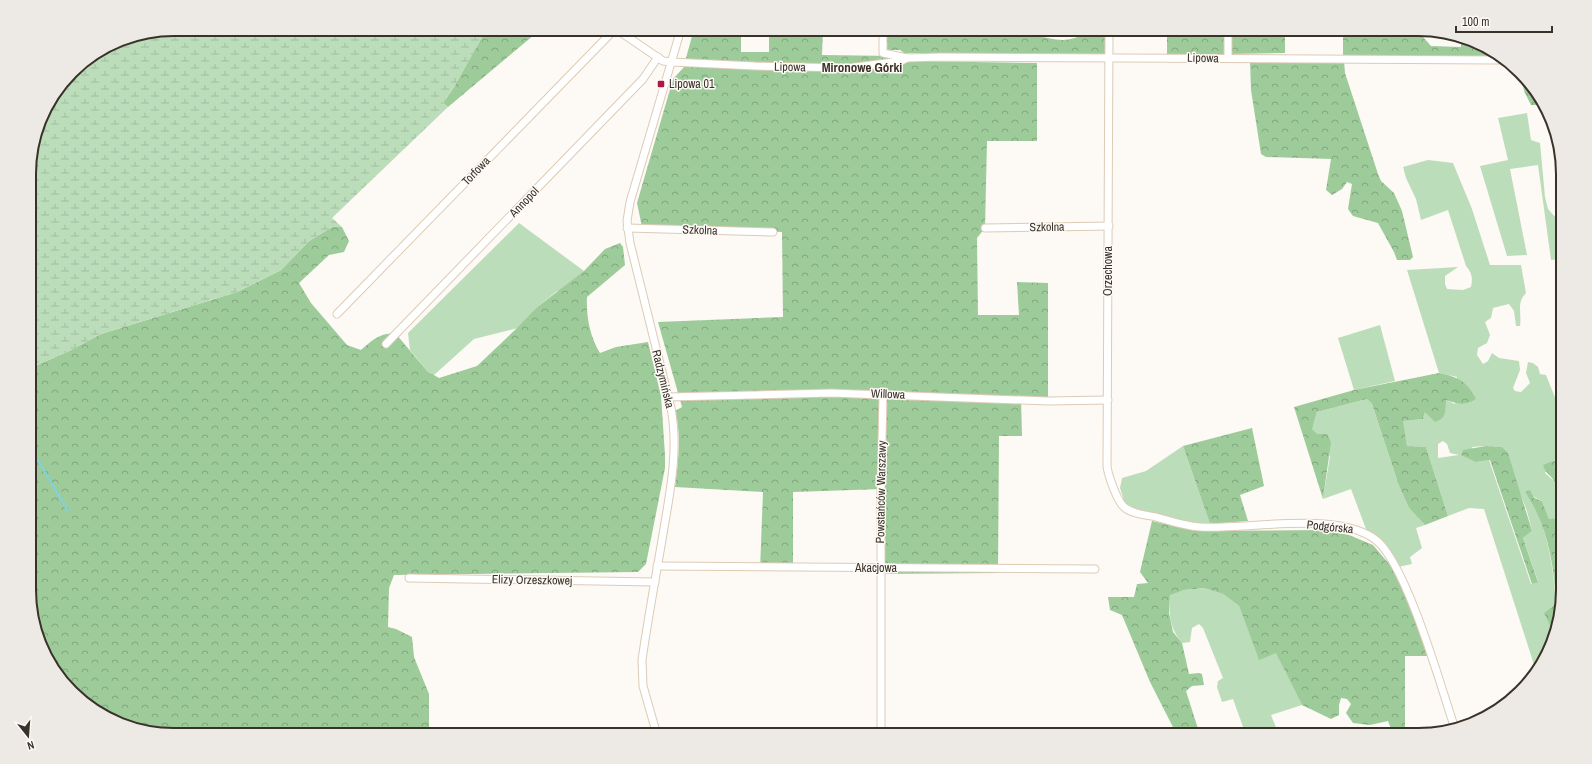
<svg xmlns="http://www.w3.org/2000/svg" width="1592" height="764" font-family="'Archivo Narrow',sans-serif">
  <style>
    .grass { fill: #bcddb9; fill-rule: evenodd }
    .forest { fill: url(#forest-crowns) }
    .wetland { fill: url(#wetland-marsh) }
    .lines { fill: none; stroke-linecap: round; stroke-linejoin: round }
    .stream { stroke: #7fd3de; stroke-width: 2 }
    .minor-casing { stroke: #ddcbb6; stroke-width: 9 }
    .minor { stroke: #fff; stroke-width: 7 }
    .poi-dot { fill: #ad1943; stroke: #fdf9f5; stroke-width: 1.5 }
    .labels { text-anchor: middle; stroke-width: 3; stroke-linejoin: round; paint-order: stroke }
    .street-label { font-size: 12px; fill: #393229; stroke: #fdf9f5 }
    .poi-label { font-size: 12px; fill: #393229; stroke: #fdf9f5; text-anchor: start }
    .neighbourhood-label { font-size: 13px; font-weight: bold; fill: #393229; stroke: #fdf9f5 }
    .rim { fill: none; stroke: #393229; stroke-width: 2 }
  </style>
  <defs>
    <pattern id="forest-crowns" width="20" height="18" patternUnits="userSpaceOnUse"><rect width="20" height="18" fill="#9ecb9a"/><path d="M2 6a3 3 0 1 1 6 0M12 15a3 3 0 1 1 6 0" fill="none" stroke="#82a57e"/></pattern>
    <pattern id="wetland-marsh" width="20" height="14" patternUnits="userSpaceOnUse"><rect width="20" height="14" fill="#bcddb9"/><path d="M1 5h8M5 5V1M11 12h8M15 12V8" fill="none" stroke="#a2be9f"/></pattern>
  </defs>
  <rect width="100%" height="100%" fill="#fdf9f5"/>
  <g class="grass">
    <path d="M1527,113L1531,140L1540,143L1545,197L1548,209L1556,218L1559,228H1562V259L1551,260L1538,165L1510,169L1527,255L1507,256L1480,166L1508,160L1498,118Z"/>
    <path d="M1428,160L1453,163L1472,209L1490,265H1521L1526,293C1516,303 1522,313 1520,326H1516L1514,311L1509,304L1493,308L1491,318L1485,322L1490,335L1487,343L1478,348L1477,355L1483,364L1488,361L1492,353L1499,358L1519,361L1520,370L1513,388L1515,391L1521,392L1530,383L1526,373L1528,362L1533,363L1538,367L1540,374L1546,375L1560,410L1562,411L1563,461H1553L1545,473L1555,482L1560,510L1556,518L1549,519L1542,501L1526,493C1548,526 1553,565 1556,604L1545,613L1554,633L1552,645L1536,671L1484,509L1469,508L1448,516L1426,447L1407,446L1402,421L1423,419L1425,412L1446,400L1455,404L1457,377L1439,373L1407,270L1458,267L1445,276V284L1447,289L1463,290L1471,287C1473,278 1472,273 1466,266L1448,210L1421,220L1416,199L1406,178L1403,167ZM1443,441L1447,444L1450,453L1459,455L1438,458V444ZM1486,446L1502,447L1527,511L1532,531L1523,538L1538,581L1531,584L1489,460L1476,462L1472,447Z"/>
    <path d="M519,223L584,271L566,291H557L536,308L518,328L474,339L434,375L427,371L410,350L408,333Z"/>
    <path d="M1380,325L1395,381L1354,390L1338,338Z"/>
    <path d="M1367,399L1372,404L1399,486L1409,508L1425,525L1416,528L1422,548L1410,557L1412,564L1398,567L1369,537L1351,489L1323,499L1330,456L1312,429L1317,412Z"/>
    <path d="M1183,446L1210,524L1197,527L1126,507L1120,488L1122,478L1146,471Z"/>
    <path d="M1204,588L1223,594L1239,606L1259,659L1276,652L1302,705L1271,715L1279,735H1246L1233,699L1222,702L1217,687L1218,681L1223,678L1203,628L1199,624L1192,628L1190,642L1182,643C1169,627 1169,615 1170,594L1184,590Z"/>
  </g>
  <g class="forest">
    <path d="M485,29H541L448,107L443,103L454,87L485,31Z"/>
    <path d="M694,29H741V52H769V29H823L822,55L894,56L895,60C828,70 759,63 692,61L686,58Z"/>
    <path d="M886,29H1033L1035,35C1055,40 1072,45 1090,29H1106V54L904,53L900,50H886Z"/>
    <path d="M1167,29H1285V53L1167,55Z"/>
    <path d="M1343,29H1416L1431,46L1461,47V38L1473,40L1498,59L1343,55Z"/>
    <path d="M912,61L1037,63V141H987L985,228L977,238L978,315H1019L1017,282L1048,283V399L1021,398L1022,436H999L998,573L881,574L882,489L793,492V570H760L763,492L675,487C678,462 682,435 675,411L682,407L658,322L783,317L782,232L642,227L637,203L673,79L685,66L808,71L872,68Z"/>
    <path d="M1250,61H1344L1345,73L1378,174L1381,181L1394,193L1402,211L1413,257L1410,260H1397L1394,252L1378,223L1353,216L1348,209L1352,184L1347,182L1342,189L1332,195L1326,190L1331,159L1266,157L1261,154L1251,90Z"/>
    <path d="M1522,78L1533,86L1541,105H1531L1524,91Z"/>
    <path d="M332,227H342L349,241L344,252L329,255L299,283L311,303L347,345L361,350C371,341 382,331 396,334L427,371L439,378L477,366L517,328L536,308L584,271L605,249L620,243L623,247L625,265L587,297C586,316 590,337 600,353L616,347L648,342L661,396L665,455V468L646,564L638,572L394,575L389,588L388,627L396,629L412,637L414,657L429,694V735H174L119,724L59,678L30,609V368L67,352L101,334L237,292L281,270L309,241Z"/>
    <path d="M1439,373C1458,377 1467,381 1476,399C1464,406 1458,404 1446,400C1445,411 1447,418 1435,422L1425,412L1423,419L1403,421L1407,446L1426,447L1448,516L1425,525L1409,508L1399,486L1372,404L1367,399L1317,412L1312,429L1317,434H1327L1331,442L1323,499L1294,407L1354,390Z"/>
    <path d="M1252,428L1264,486L1240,495L1248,521L1210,524L1183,446Z"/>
    <path d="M1486,446L1502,447L1508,453L1532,531L1523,538L1538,582L1532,584L1490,460L1476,462L1461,455L1463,450Z"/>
    <path d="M1553,461H1563V590L1554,633L1544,613L1556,604C1554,565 1548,526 1525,492L1530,490L1534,498L1542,501L1549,519L1556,518C1560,508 1559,494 1555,483C1552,476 1545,473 1543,465Z"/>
    <path d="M1152,521L1196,531L1325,530L1349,535L1373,545L1395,571L1429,656H1405V734H1393L1388,721L1370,725L1353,723L1346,713L1351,704L1347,699L1341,698L1339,705V715L1331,719L1302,705L1276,653L1259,660L1239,606L1223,594L1204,588L1184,590L1170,595L1169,613L1173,632L1182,643L1189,674L1199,673L1202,674L1204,685L1192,686L1186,691L1200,735H1177L1150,682L1122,615L1110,610L1108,597H1134L1137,584L1148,583L1140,572Z"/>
  </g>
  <path class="wetland" d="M174,29H485L486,31L454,87L443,103L448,107L332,218L342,227H332L309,241L281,270L237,292L101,334L67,352L30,368L29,165L44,110L78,65L119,40Z"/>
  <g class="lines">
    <path class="stream" d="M30,447L68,511"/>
    <g class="minor-casing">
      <g id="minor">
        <path d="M616,29L663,61L672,62L755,66L848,68L901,61L907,58L941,57L1499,60"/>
        <path d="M883,29V53L907,58"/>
        <path d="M1109,29L1107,466C1108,475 1117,501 1124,507C1132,514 1146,515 1156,517C1170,521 1185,526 1200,527C1248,530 1337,510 1376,540C1407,565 1441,687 1455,729"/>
        <path d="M1228,29V58"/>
        <path d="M627,228L773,232"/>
        <path d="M985,228L1109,226"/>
        <path d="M337,314L615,29"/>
        <path d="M386,344L643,79L658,57"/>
        <path d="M668,397L831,393L1048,401L1108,400"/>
        <path d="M657,566L1095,569"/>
        <path d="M409,578L655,582"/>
        <path d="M657,735L643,686L642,660C648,618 656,576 663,534C670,492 679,450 671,408L630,243L627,221L630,202L681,29"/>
        <path d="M881,735V489L883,394"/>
      </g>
    </g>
    <use href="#minor" class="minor"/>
  </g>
  <rect class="poi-dot" x="657" y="80" width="8" height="8" rx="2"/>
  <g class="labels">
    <g class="street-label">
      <text transform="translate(1203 58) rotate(1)" y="4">Lipowa</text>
      <text transform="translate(790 67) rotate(1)" y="4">Lipowa</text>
      <text transform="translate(476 171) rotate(-46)" y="4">Torfowa</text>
      <text transform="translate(524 202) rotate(-46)" y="4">Annopol</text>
      <text transform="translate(1047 227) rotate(-1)" y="4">Szkolna</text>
      <text transform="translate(700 230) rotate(2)" y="4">Szkolna</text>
      <text transform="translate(1108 271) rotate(-90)" y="4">Orzechowa</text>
      <text transform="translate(663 379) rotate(76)" y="4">Radzymińska</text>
      <text transform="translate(888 394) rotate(2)" y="4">Willowa</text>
      <text transform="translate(881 492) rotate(-89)" y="4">Powstańców Warszawy</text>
      <text transform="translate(1330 527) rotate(6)" y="4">Podgórska</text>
      <text x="876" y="572">Akacjowa</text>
      <text transform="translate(532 580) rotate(1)" y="4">Elizy Orzeszkowej</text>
    </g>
    <g class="poi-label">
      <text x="669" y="88">Lipowa 01</text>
    </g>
    <g class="neighbourhood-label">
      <text x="862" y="72">Mironowe Górki</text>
    </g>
  </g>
  <path d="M0 0H1592V764H0ZM174 36H1418A138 138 0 0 1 1556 174V590A138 138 0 0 1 1418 728H174A138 138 0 0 1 36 590V174A138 138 0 0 1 174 36Z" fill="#ede9e5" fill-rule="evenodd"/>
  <path class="rim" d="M174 36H1418A138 138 0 0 1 1556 174V590A138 138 0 0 1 1418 728H174A138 138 0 0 1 36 590V174A138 138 0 0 1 174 36Z"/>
  <g transform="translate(28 736) rotate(163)" stroke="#fdf9f5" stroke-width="3" paint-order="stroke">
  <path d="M0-3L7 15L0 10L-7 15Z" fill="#393229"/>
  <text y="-6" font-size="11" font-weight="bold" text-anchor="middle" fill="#393229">N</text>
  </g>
  <path d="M1456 26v6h96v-6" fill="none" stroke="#393229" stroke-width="2"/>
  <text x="1462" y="26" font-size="12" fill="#393229" stroke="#fdf9f5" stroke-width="3" paint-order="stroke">100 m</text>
</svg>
